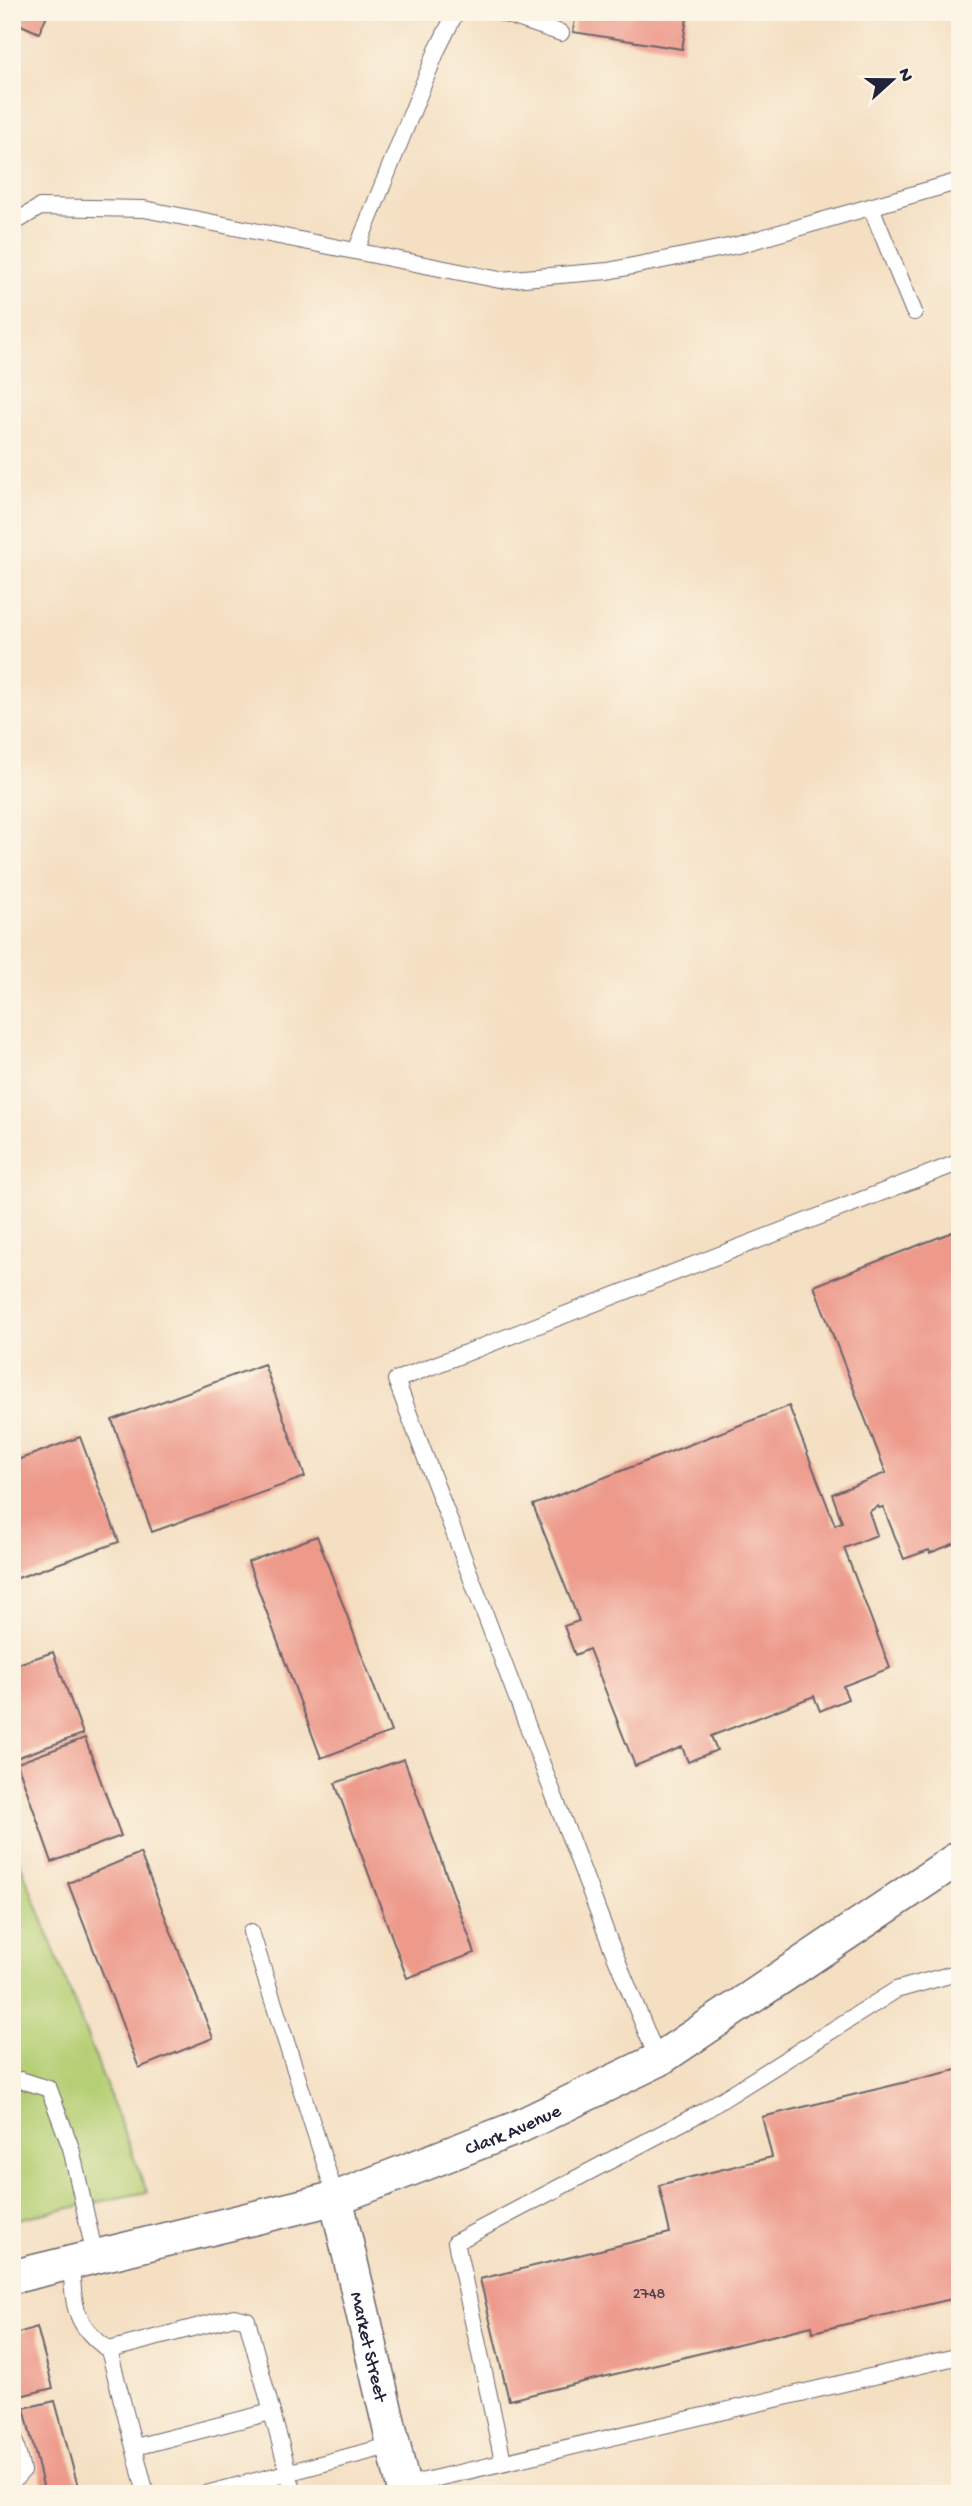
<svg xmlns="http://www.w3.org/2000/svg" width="972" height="2506" font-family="'Gochi Hand',sans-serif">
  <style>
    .green { fill: #b5cf74; stroke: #6c7858; stroke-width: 2 }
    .building { fill: #ed9a8b }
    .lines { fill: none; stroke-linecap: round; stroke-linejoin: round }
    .service-casing { stroke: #6c646a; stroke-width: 18 }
    .minor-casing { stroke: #6c646a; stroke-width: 36 }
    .service { stroke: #fff; stroke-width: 16 }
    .minor { stroke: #fff; stroke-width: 33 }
    .labels { text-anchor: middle; stroke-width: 6; stroke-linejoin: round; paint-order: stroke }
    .number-label { font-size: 16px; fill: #55404f }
    .street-label { font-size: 19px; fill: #22223b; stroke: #fcf5e5 }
  </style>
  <rect width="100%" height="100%" fill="#fcf5e5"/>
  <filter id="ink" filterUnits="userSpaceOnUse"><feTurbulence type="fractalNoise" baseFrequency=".0143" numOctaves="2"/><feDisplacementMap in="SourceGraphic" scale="14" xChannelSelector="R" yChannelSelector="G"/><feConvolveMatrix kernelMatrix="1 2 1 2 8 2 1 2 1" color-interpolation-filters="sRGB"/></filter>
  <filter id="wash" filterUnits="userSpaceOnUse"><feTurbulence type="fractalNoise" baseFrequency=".00686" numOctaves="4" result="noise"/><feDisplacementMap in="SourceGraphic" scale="28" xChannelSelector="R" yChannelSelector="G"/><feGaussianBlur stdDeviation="1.57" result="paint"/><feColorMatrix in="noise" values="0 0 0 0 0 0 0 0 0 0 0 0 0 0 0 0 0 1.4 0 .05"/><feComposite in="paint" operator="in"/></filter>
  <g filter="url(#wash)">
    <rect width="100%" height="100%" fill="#f4dfc2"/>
    <path class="green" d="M12,1841L147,2192L12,2220Z"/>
    <g id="blocks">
      <g class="building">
        <path d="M12,12H49L39,33L12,21Z"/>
        <path d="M576,12H688L682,49L573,32Z"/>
        <path d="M960,1229V1538L958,1542L930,1553L929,1550L904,1559L883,1507L879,1508L878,1506L869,1512L877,1535L844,1548L890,1668L843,1686L848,1699L820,1711L814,1696L711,1736L717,1750L688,1762L682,1747L635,1766L589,1649L575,1655L564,1626L579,1621L533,1505L789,1406L835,1525L842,1522L832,1494L886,1473L814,1286Z"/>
        <path d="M264,1364L305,1477L152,1532L112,1420Z"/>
        <path d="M80,1437L119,1542L12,1580V1462Z"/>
        <path d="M317,1536L391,1732L321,1758L248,1562Z"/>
        <path d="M53,1652L83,1734L13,1759L12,1666Z"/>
        <path d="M85,1738L121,1836L52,1862L17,1763Z"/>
        <path d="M404,1759L475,1953L407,1978L335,1783Z"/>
        <path d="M140,1853L213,2038L139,2068L68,1883Z"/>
        <path d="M960,2069V2297L813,2332L812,2326L509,2400L480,2279L670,2233L659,2185L772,2157L762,2117Z"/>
        <path d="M37,2327L53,2388L20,2396L12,2364V2335Z"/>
        <path d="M55,2401L80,2494H45L24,2408Z"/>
      </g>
    </g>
  </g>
  <g filter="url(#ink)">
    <use href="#blocks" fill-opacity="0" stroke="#6c646a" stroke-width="2"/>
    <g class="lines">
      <g class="service-casing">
        <g id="service">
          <path d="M499,12L561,33"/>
          <path d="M871,207L914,312"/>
          <path d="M12,224L40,207L144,209L500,280L608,271L738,245L960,181"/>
          <path d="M356,251L437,50L456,12"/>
          <path d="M251,1932L336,2198"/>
          <path d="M658,2060L610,1943L396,1380L960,1162"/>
          <path d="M12,2083L21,2080L49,2089L71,2148L95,2256"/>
          <path d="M71,2263C74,2304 72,2324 109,2350L146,2494"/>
          <path d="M109,2350L234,2317L247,2320L294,2494"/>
          <path d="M12,2430L22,2471L12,2482"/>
          <path d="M135,2447L271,2412"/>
          <path d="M503,2461L456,2242L704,2111L896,1990L960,1972"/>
          <path d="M403,2486L960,2356"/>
          <path d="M206,2494L393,2445"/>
        </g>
      </g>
      <g class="minor-casing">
        <g id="minor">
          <path id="s1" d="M336,2198L405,2494"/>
          <path id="s2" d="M12,2277L336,2198L514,2129L658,2060L960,1857"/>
        </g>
      </g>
      <use href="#service" class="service"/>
      <use href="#minor" class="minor"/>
    </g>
  </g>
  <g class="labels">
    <g class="number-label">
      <text x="649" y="2298">2748</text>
    </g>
    <g class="street-label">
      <text dy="7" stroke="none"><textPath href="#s2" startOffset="523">Clark Avenue</textPath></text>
      <text dy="7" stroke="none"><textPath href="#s1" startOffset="152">Market Street</textPath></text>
    </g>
  </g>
  <rect width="972" height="2506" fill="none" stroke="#fcf5e5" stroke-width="42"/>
  <g transform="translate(892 80) rotate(69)" stroke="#fcf5e5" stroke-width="5" paint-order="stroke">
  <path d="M0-5L12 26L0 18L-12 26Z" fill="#22223b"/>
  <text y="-10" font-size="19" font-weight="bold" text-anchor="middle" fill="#22223b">N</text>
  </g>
</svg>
